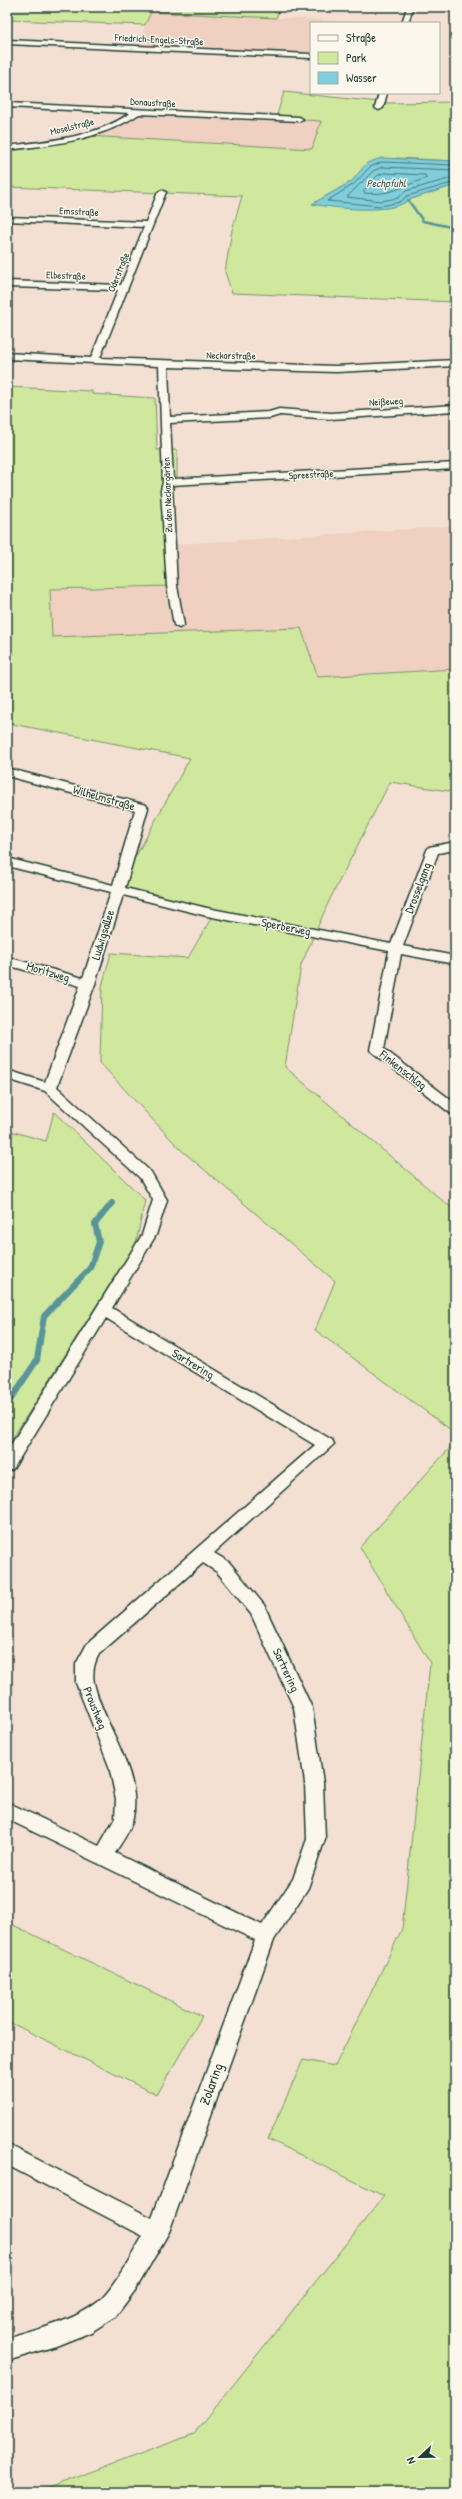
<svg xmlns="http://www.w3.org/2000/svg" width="462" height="2499" font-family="'Patrick Hand',sans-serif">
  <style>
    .built { fill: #efd0c1 }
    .green { fill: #cfe89e; stroke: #779269 }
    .water { fill: #80cedc; stroke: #599499 }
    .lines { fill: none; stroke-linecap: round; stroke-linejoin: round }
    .shore { stroke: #467777; stroke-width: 1 }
    .stream-far1 { stroke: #599499; stroke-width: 2.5 }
    .stream { stroke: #599499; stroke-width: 6 }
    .street-casing { stroke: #1f3d34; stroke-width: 3 }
    .street { fill: #fbf7ec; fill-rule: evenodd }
    .labels { text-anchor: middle; stroke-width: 3; stroke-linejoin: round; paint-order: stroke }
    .far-street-label { font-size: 10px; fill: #1f3d34; stroke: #fbf7ec }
    .far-water-label { font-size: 11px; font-style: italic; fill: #325a56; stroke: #fbf7ec }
    .street-label { font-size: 12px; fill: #1f3d34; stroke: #fbf7ec }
    .near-street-label { font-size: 14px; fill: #1f3d34; stroke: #fbf7ec }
  </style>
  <rect width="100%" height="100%" fill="#f4e0d3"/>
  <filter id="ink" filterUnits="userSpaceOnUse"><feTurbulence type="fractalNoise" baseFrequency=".025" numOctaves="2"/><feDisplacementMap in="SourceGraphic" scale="8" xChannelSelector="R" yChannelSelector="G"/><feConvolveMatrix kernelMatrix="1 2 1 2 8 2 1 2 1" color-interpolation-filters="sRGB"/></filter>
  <g filter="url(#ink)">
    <g class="built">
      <path d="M151,12L386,23H311V53L137,45Z"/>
      <path d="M146,115L275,122L276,118L321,121L312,149L87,136Z"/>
      <path d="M455,526V669L318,677L301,628L52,637L50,589L171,586L167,545Z"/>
    </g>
    <g class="green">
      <path d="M7,7H281L276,18L151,12L145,25L7,20Z"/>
      <path d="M284,92L389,103L451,102L450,109H455V161L397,158L364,168L352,181L313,204L349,207L408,200L455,185V302L232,293L225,272L232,230L242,196L7,187V151L87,136L312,149L321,121L276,118Z"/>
      <path d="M7,387L92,391V394L155,398L157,450H177V477L165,516L172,586L50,589L52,637L301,628L318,677L455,669V792L390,782L329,901L301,965L285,1067L455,1211V1433L315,1330L335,1281L180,1149L100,1063L102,986L111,953L188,958L215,911L117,890L190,758L7,723Z"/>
      <path d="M54,1112L145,1200L136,1243L12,1439L21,1442L7,1464V1130L46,1141Z"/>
      <path d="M455,1442V2492H37L194,2434L384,2196L268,2139L303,2060L335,2066L402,1929L430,1663L360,1547Z"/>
      <path d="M7,1922L202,2016L157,2095L7,2021Z"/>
    </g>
    <path class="water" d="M381,158L455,161V185L408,200C394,215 333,208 312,204L352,181L367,163Z"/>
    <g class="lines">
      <g class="shore">
        <path d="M455,165L382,162L370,167L354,184L327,201L381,206L400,202L407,196L455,182"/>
        <path d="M455,170L382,167L373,171L347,197L381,201L398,198L406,191L455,177"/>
        <path d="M384,173L425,175L427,178C402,186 391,196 364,193V190L377,176Z"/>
      </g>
      <path class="stream-far1" d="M408,200L423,221L455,228"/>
      <path class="stream" d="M7,1405L37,1360L44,1316L90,1268L99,1242L95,1224L112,1203"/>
      <g class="street-casing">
        <g id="street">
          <path d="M407,7H413L408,23H402Z"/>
          <path d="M7,40L311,54V58L7,44Z"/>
          <path d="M379,93H387L383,108L379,110L375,108Z"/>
          <path d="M7,103L299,117L303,119L299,121L139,114C101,140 52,145 7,150V146C48,141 95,138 130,113L7,107Z"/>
          <path d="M162,190L166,192L100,358L336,366L455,360V366L336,372L168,367L170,417L269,412L279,409L331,413L455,405V411L331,419L280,415L270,418L170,423L173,479L455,463V469L172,485L177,586L184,625L179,628L174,625L167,586L161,490L163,482L159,366L7,359V353L91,358L118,290L7,287V281L121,285L144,227L7,221V217L146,222L158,192Z"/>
          <path d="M7,768L146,805L148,808L125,888L207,908L391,944L427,850L429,847L455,842V850L438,853L403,946L455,956V964L401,954L384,1049L455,1103V1114L450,1113L370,1050L389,951L207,916L123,895L95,984L57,1087L151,1172L167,1200L156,1235L112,1308L332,1440L334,1444L214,1553L229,1562L264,1605L312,1708L323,1783L325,1839L308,1888L274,1940L169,2232L136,2289L115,2317L91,2332L56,2346L7,2361V2339C38,2329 72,2322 98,2302C114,2289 132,2254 143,2236L7,2165V2144L152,2218L255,1940L7,1819V1802L99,1846L115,1818L116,1799L109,1766L76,1683V1664L87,1644L315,1445L106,1318L13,1469L7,1471V1451L142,1235L153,1200L140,1178L45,1091L7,1079V1070L45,1082L80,986L7,965V957L83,978L111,892L7,866V858L113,885L135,810L7,776ZM203,1563L217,1572L251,1614L294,1708L305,1783L307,1839L293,1879L262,1925L115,1853C121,1843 131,1830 133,1818C142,1771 104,1727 94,1683C92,1673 94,1663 99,1654Z"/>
        </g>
      </g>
      <use href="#street" class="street"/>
    </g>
  </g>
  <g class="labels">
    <g class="far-street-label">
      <text transform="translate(159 39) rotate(3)" y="4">Friedrich-Engels-Straße</text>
      <text transform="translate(153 102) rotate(3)" y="4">Donaustraße</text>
      <text transform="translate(72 126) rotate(-14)" y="4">Moselstraße</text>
      <text transform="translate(79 211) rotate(3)" y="4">Emsstraße</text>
      <text transform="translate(118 272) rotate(-68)" y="4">Oderstraße</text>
      <text transform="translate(66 275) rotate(2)" y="4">Elbestraße</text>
      <text transform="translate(231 355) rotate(1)" y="4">Neckarstraße</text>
      <text transform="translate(386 401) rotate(-3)" y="4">Neißeweg</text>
      <text transform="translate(311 474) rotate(-3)" y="4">Spreestraße</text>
      <text transform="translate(167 495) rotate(-92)" y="4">Zu den Neckargärten</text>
    </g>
    <g class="far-water-label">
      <text x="386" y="187">Pechpfuhl</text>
    </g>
    <g class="street-label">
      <text transform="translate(104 798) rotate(16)" y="4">Wilhelmstraße</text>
      <text transform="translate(418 888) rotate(-69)" y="4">Drosselgang</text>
      <text transform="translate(286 927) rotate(11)" y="4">Sperberweg</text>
      <text transform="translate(103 935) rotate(-73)" y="4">Ludwigsallee</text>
      <text transform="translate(48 972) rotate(16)" y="4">Moritzweg</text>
      <text transform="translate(403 1070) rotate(38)" y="4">Finkenschlag</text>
      <text transform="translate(193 1364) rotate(31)" y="4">Sartrering</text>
      <text transform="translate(286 1670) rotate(65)" y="4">Sartrering</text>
      <text transform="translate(95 1708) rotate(68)" y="4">Proustweg</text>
    </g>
    <g class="near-street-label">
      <text transform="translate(211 2084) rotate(-70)" y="5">Zolaring</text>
    </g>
  </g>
  <rect width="462" height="2499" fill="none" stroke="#fbf7ec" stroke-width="24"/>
  <rect x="12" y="12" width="438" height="2475" fill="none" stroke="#1f3d34" stroke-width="1.5" filter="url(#ink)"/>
  <rect x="310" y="22" width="130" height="72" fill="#fbf7ec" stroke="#a3ada2"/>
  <rect x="318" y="35" width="20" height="6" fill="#fbf7ec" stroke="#a3ada2"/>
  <text x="346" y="42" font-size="12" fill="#1f3d34">Straße</text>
  <rect x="318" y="52" width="20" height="12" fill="#cfe89e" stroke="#a3ada2"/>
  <text x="346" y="62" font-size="12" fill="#1f3d34">Park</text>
  <rect x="318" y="72" width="20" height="12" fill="#80cedc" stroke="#a3ada2"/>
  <text x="346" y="82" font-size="12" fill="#1f3d34">Wasser</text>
  <g transform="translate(420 2457) rotate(248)" stroke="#fbf7ec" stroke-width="3" paint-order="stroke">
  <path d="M0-3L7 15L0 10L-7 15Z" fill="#1f3d34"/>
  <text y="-6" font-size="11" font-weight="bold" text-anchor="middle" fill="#1f3d34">N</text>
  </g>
</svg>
